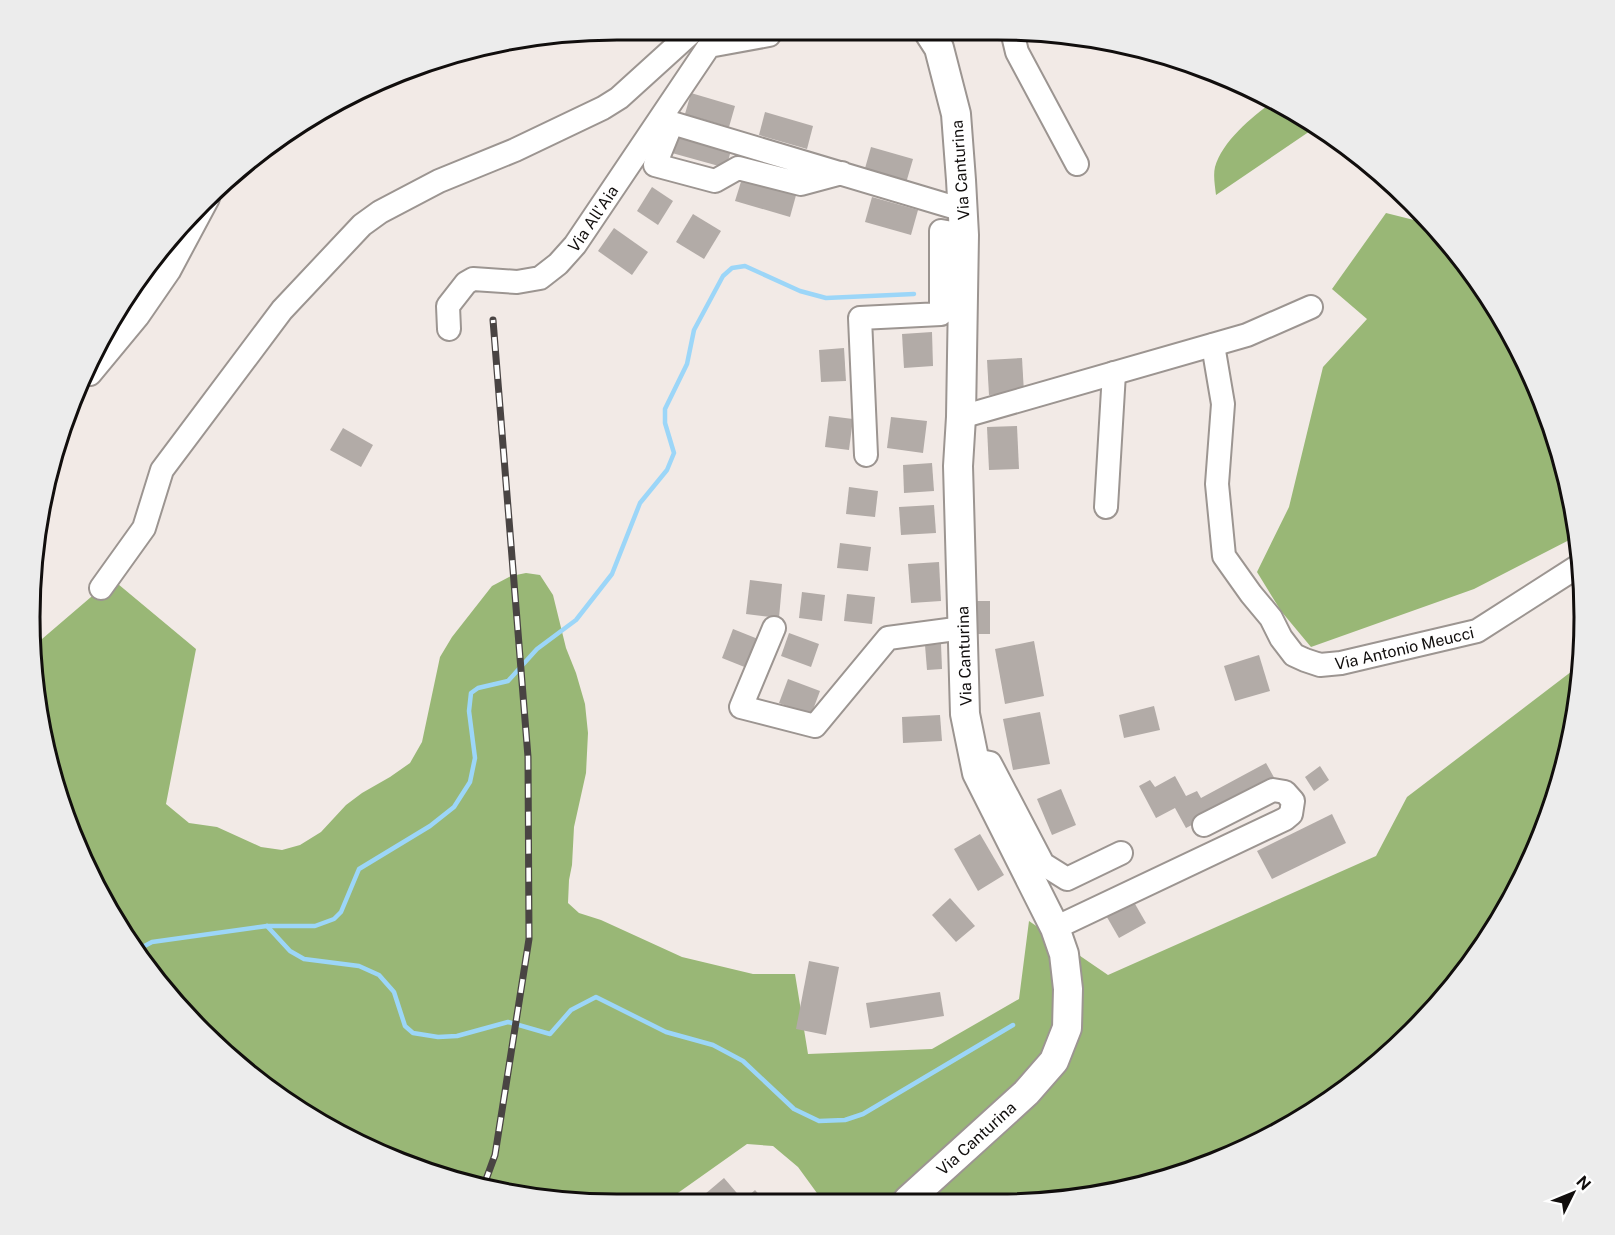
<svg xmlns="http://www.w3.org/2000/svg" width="1615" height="1235" font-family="'Public Sans',sans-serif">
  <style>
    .forest { fill: #99b776 }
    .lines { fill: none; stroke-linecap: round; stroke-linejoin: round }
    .stream { stroke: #9cd6f8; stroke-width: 4.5 }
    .building { fill: #b2aba7 }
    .minor-casing { stroke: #9c9591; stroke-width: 26 }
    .major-casing { stroke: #9c9591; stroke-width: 32 }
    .minor { stroke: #fff; stroke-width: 22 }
    .major { stroke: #fff; stroke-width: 28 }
    .rail-casing { stroke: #494443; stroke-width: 7 }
    .rail { stroke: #fff; stroke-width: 4.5; stroke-dasharray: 14; stroke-linecap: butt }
    .labels { text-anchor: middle; stroke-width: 4.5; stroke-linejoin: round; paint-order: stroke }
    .street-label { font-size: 16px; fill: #110e0d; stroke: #fff }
    .rim { fill: none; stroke: #110e0d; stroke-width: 3 }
  </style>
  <rect width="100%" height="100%" fill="#f2eae6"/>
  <g class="forest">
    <path d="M1274,101L1316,127L1216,195C1215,186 1213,175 1215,167C1222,141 1254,115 1274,101Z"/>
    <path d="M1386,213L1434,225L1486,291L1540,393L1574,503L1577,536L1474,589L1311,647L1281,611L1257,572L1289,507L1323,367L1367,319L1332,289Z"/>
    <path d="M526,573L540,575L553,595L566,648L576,673L585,704L588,733L586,773L574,827L572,865L569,880L568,903L579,913L601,920L682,957L753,974H795L808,1054L932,1049L1019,999L1029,921L1108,975L1376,856L1407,797L1580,665L1574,732L1540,843L1486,944L1413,1033L1324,1106L1187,1174L1074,1200H822L798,1167L773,1146L747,1144L668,1200H580L553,1198L551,1200H540L393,1160L291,1106L202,1033L129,944L61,806L35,645L112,579L196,649L166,804L189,823L217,827L261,847L282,850L300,845L321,832L346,805L362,793L390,777L410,763L422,742L440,657L452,637L492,586L511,576Z"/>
  </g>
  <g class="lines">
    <g class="stream">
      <path d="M267,926L290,951L304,959L359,966L379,975L394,992L405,1026L413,1033L438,1037L457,1036L508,1022L550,1034L571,1010L596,997L666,1032L713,1045L743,1061L794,1109L819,1121L845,1120L863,1114L1013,1025"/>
      <path d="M135,951L152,942L267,926H315L334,919L341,912L359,869L430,826L454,807L470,782L475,758L469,711L471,693L478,688L508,681L537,649L576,620L612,574L640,503L667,470L674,453L665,423V409L687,364L694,330L723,276L732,268L745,266L800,291L826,298L914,294"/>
    </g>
  </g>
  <g class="building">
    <path d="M691,93L735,106L729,127L685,114Z"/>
    <path d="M765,112L813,126L807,149L759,135Z"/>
    <path d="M678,132L732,147L726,168L672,153Z"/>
    <path d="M871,147L913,159L906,183L864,172Z"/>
    <path d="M744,172L798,188L790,217L735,201Z"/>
    <path d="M652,187L673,201L658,225L637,211Z"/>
    <path d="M872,197L918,210L911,235L865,222Z"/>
    <path d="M693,214L721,231L704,259L676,242Z"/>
    <path d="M614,228L648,252L632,275L598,251Z"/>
    <path d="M932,332L933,366L904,368L902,334Z"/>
    <path d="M844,348L846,381L821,382L819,350Z"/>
    <path d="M1022,358L1024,393L989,395L987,360Z"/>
    <path d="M829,416L853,419L849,450L825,447Z"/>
    <path d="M891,417L927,421L923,453L887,448Z"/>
    <path d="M1017,426L1019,469L989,470L987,427Z"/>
    <path d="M343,428L373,445L361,467L330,450Z"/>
    <path d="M932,463L934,491L904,493L903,465Z"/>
    <path d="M849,487L878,491L875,517L846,514Z"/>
    <path d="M934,505L936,533L901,535L899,507Z"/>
    <path d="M840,543L871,547L868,571L837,568Z"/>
    <path d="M939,562L941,601L911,603L908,564Z"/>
    <path d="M750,580L782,584L779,618L746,614Z"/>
    <path d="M802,592L825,595L822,621L799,618Z"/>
    <path d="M847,594L875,597L872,624L844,621Z"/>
    <path d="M974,601H990V634H973Z"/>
    <path d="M733,629L758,639L747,668L722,658Z"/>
    <path d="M789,633L819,644L811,667L781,656Z"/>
    <path d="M1034,641L1044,696L1005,704L995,649Z"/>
    <path d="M941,644L942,669L927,670L925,645Z"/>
    <path d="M1259,655L1270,691L1235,701L1224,666Z"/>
    <path d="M788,679L820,691L811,715L779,703Z"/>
    <path d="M1154,706L1160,730L1124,738L1119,715Z"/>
    <path d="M1040,712L1050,764L1013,770L1003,719Z"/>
    <path d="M940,715L942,741L903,743L902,717Z"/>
    <path d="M1266,763L1276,781L1186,828L1175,808L1156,818L1139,786L1150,780L1155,787L1175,776L1186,796L1197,791L1201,798Z"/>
    <path d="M1320,766L1329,780L1314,791L1305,777Z"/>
    <path d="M1061,789L1076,825L1052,835L1037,799Z"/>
    <path d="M1332,814L1346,843L1272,879L1257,851Z"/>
    <path d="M980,834L1004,875L978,891L954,849Z"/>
    <path d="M1131,897L1146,923L1119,938L1104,912Z"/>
    <path d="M950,898L975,926L956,942L932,915Z"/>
    <path d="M809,961L839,967L826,1035L796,1029Z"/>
    <path d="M940,992L944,1016L870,1028L866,1003Z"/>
    <path d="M724,1178L742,1199L740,1200H698Z"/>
    <path d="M755,1190L764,1200H744Z"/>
  </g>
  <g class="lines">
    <g class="minor-casing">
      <g id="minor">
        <path d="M1012,31L1017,52L1077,164"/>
        <path d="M842,173L801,184L738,168L715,181L655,165L672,123L963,210"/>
        <path id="s1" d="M449,329L448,306L466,283L473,279L517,282L540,278L558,264L575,245L709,46L769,35L772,30"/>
        <path id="s2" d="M1213,345L1223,404L1217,484L1224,556L1251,594L1271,618L1281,638L1294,655L1305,660L1320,665L1341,663L1477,631L1580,565"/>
        <path d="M90,374L138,316L169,271L208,198"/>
        <path d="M961,417L1247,335L1311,307"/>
        <path d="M866,455L860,318L941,314V231L964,235"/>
        <path d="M1106,507L1114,373"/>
        <path d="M101,588L144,528L162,470L282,310L362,225L380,212L439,181L515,150L603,108L619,98L694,30"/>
        <path d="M774,628L741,707L815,726L888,638L963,628"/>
        <path d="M975,760L990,763L1043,864L1067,879L1121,853"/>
        <path d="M1055,928L1285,819L1291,814L1293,801L1285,792L1273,790L1204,825"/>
      </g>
    </g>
    <g class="major-casing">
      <g id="major">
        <path id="s3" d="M908,1200L1026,1093L1054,1061L1067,1028L1068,989L1064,954L1055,928L977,773L965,714L958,466L961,417L964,235L961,180L956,114L939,48L928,31"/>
      </g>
    </g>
    <use href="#minor" class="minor"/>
    <use href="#major" class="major"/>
    <g class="rail-casing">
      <path id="rail" d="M484,1185L495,1155L529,939L528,757L493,320"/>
    </g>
    <use href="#rail" class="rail"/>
  </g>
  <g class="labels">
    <g class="street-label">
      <text transform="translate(960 170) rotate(-94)" y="6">Via Canturina</text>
      <text dy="6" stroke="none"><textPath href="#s1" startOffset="208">Via All'Aia</textPath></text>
      <text dy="6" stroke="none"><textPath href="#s2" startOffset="448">Via Antonio Meucci</textPath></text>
      <text transform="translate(964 656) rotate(-92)" y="6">Via Canturina</text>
      <text dy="6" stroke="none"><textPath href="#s3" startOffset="92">Via Canturina</textPath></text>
    </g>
  </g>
  <path d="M0 0H1615V1235H0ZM617 40H997A577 577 0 0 1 1574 617V617A577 577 0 0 1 997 1194H617A577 577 0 0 1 40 617V617A577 577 0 0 1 617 40Z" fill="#ececec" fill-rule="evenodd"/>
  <path class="rim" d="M617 40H997A577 577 0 0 1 1574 617V617A577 577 0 0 1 997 1194H617A577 577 0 0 1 40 617V617A577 577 0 0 1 617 40Z"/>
  <g transform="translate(1573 1193) rotate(47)" stroke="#ffffff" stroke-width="4.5" paint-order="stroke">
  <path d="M0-4.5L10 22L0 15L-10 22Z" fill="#110e0d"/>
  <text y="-9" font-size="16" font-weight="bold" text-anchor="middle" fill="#110e0d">N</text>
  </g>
</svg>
